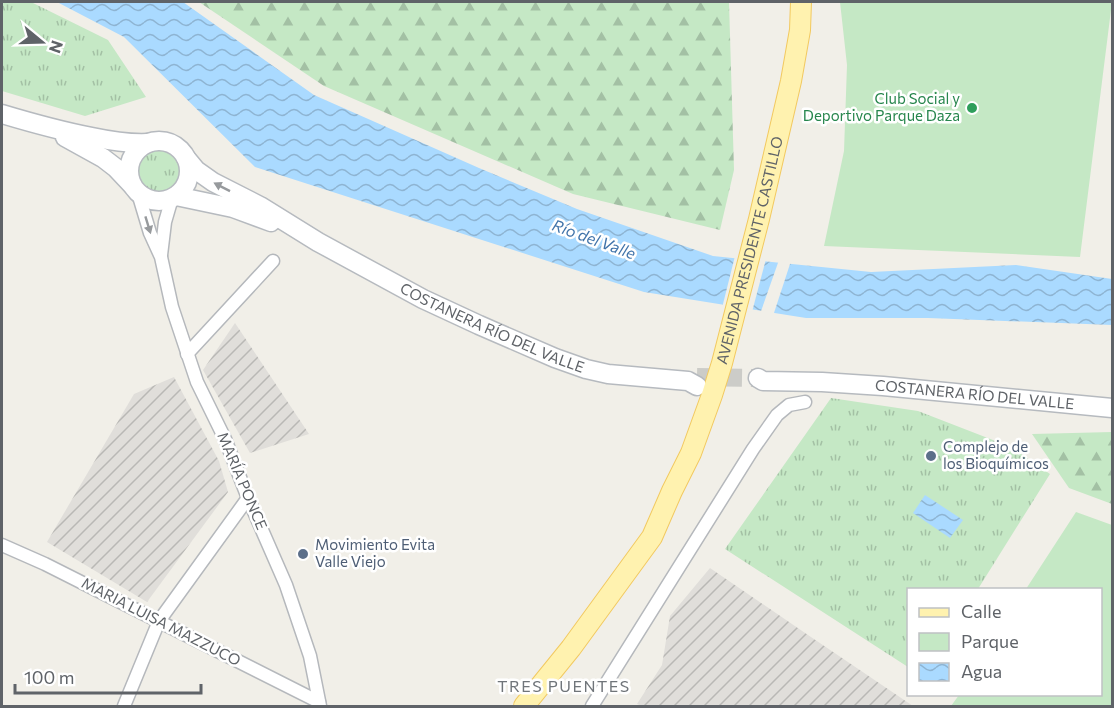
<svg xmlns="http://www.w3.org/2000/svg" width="1114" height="708" font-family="Commissioner,sans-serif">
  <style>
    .industrial { fill: url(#industrial-furrows) }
    .grass { fill: url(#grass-tufts) }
    .forest { fill: url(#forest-firs) }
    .park { fill: #c5e8c5 }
    .water { fill: url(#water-waves) }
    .pier { fill: #f1efe8 }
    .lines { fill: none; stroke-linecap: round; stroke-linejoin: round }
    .secondary-tunnel { stroke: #ccccc8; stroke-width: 18; stroke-dasharray: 18 9; stroke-linecap: butt }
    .minor-casing { stroke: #b5b8bc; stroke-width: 15 }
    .secondary-casing { stroke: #b6babf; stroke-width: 21 }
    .primary-casing { stroke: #f2c960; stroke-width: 22 }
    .minor { stroke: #fff; stroke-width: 12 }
    .secondary { stroke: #fff; stroke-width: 18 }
    .primary { stroke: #fff2af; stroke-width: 20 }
    .oneway { fill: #979a9d }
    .leisure-dot { fill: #2e9e5b; stroke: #fff; stroke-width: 2 }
    .service-dot { fill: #5c6f8a; stroke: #fff; stroke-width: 2 }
    .labels { text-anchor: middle; stroke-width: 5; stroke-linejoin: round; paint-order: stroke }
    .leisure-label { font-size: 15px; fill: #27864d; stroke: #fff; text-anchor: end }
    .street-label { font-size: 15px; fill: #5f6368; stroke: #fff }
    .service-label { font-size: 15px; fill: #4e5e75; stroke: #fff; text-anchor: start }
    .water-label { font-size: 16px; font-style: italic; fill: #4174aa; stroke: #fff }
    .neighbourhood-label { font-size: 16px; letter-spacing: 1.5px; fill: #70757a; stroke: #fff }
  </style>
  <defs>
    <pattern id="industrial-furrows" width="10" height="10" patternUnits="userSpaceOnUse" patternTransform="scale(1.5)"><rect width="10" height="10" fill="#e0deda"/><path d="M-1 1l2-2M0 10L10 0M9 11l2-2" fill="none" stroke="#b9b8b5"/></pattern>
    <pattern id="grass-tufts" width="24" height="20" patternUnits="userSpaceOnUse" patternTransform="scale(1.5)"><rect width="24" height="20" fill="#c5e8c5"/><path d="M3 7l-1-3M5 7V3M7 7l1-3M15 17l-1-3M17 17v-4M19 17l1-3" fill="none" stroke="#a3c0a4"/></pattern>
    <pattern id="forest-firs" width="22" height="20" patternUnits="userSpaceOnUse" patternTransform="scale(1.5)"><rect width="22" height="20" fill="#c5e8c5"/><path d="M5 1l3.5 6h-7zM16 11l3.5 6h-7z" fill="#a3c0a4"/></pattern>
    <pattern id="water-waves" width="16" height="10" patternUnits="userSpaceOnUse" patternTransform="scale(1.5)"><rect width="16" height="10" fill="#aadaff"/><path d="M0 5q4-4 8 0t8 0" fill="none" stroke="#8eb4d2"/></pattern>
  </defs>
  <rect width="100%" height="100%" fill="#f1efe8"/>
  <g class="industrial">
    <path d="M235,323L309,434L250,453L203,370Z"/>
    <path d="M174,377L219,461L228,492L147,602L47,542L134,394Z"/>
    <path d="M710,568L808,635L913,706H642L637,704L662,665L670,616Z"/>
  </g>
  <g class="grass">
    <path d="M2,2H31L108,40L146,97L85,116L2,91Z"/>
    <circle cx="158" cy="172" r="24"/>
    <path d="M831,398L918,411L1011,447L1050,474L978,589L908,590V667L725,549Z"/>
  </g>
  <g class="forest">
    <path d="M199,2H729L734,170L720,230L573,194L324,86Z"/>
    <path d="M1112,432V504L1069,488L1032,434Z"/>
  </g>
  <g class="park">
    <path d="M840,2H1112L1080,257L824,246L844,151L847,65Z"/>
    <path d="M1076,512L1112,525V706H951L959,695L1100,694V590L1026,589Z"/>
  </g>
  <g class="water">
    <path d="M57,2H183L314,95L479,168L577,209L713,256L871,272L1016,265L1112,279V325L928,318H806L644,292L255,167L124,37Z"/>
    <path d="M925,495L963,520L950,538L913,513Z"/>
  </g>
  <g class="pier">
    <path d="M735,256L766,259L752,312L722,308Z"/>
    <path d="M779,260L791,261L773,316L760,314Z"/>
  </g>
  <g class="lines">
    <path class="secondary-tunnel" d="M697,377L758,378"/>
    <g class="minor-casing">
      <g id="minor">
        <path d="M138,193L150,233L161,257L172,307L197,382L225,439L248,498L286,585L310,656L320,706"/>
        <path d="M161,255L165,222L172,198"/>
        <path d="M187,354L273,261"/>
        <path d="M2,545L45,564L319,702"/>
        <path d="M124,706L159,621L248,498"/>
        <path d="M592,706L753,449L777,415L789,405L805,402"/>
      </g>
    </g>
    <g class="secondary-casing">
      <g id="secondary">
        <path d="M2,114C32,123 61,131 92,137C111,141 129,144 148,143"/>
        <path d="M65,137L103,158L116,168L132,185"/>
        <circle cx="159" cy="171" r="30"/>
        <path id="s1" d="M186,158L196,170L213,182L260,206L318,242L423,299L479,325L555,358L586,369L608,374L688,381L697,386"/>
        <path d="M176,196L233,208L271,222"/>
        <path id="s2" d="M758,378L763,381L822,382L883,386L1112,408"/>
      </g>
    </g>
    <g class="primary-casing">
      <g id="primary">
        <path id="s3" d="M524,706L571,648L652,537L672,491L691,453L712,395L722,363L759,219L791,81L800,30L801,2"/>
      </g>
    </g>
    <use href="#minor" class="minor"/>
    <use href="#secondary" class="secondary"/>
    <use href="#primary" class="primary"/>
  </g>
  <defs><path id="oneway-solid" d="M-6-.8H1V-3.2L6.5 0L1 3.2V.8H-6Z" transform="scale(1.5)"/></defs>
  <g class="oneway">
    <use href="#oneway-solid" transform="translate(222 187) rotate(-153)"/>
    <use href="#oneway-solid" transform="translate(148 225) rotate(73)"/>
  </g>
  <circle class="leisure-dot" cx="972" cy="108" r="6"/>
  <g class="service-dot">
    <circle cx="931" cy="456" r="6"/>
    <circle cx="303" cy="554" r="6"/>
  </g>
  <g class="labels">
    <g class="leisure-label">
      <text x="960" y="104">Club Social y<tspan x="960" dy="17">Deportivo Parque Daza</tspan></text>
    </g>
    <g class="street-label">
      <text dy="5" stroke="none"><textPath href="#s3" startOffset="516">AVENIDA PRESIDENTE CASTILLO</textPath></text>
      <text dy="5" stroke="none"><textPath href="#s1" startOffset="352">COSTANERA RÍO DEL VALLE</textPath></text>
      <text dy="5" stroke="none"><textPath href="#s2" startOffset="218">COSTANERA RÍO DEL VALLE</textPath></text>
      <text transform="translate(242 481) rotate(67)" y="5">MARÍA PONCE</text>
      <text transform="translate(161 622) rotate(27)" y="5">MARIA LUISA MAZZUCO</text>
    </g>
    <g class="service-label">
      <text x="943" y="452">Complejo de<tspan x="943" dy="17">los Bioquímicos</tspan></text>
      <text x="315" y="550">Movimiento Evita<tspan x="315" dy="17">Valle Viejo</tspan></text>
    </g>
    <g class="water-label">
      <text transform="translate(594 239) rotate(20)" y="6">Río del Valle</text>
    </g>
    <g class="neighbourhood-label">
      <text x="564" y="692">TRES PUENTES</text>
    </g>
  </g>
  <rect width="1114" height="708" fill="none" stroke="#5f6368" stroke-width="6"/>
  <rect x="907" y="588" width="195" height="108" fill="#ffffff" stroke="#bfc1c3" stroke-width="1.5"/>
  <rect x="919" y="608" width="30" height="9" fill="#fff2af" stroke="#bfc1c3" stroke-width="1.5"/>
  <text x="961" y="618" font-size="18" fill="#5f6368">Calle</text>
  <rect x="919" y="633" width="30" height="18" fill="#c5e8c5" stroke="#bfc1c3" stroke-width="1.5"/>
  <text x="961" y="648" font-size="18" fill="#5f6368">Parque</text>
  <rect x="919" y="663" width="30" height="18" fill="url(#water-waves)" stroke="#bfc1c3" stroke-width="1.5"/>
  <text x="961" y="678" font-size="18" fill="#5f6368">Agua</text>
  <g transform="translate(42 42) rotate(109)" stroke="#ffffff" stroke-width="4.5" paint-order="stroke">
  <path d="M0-4.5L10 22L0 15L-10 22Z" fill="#5f6368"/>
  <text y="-9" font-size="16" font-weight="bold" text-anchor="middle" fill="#5f6368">N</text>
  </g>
  <path d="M15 684v9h186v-9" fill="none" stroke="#5f6368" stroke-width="3"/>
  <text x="24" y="684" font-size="18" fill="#5f6368" stroke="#ffffff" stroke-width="4.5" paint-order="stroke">100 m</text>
</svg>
